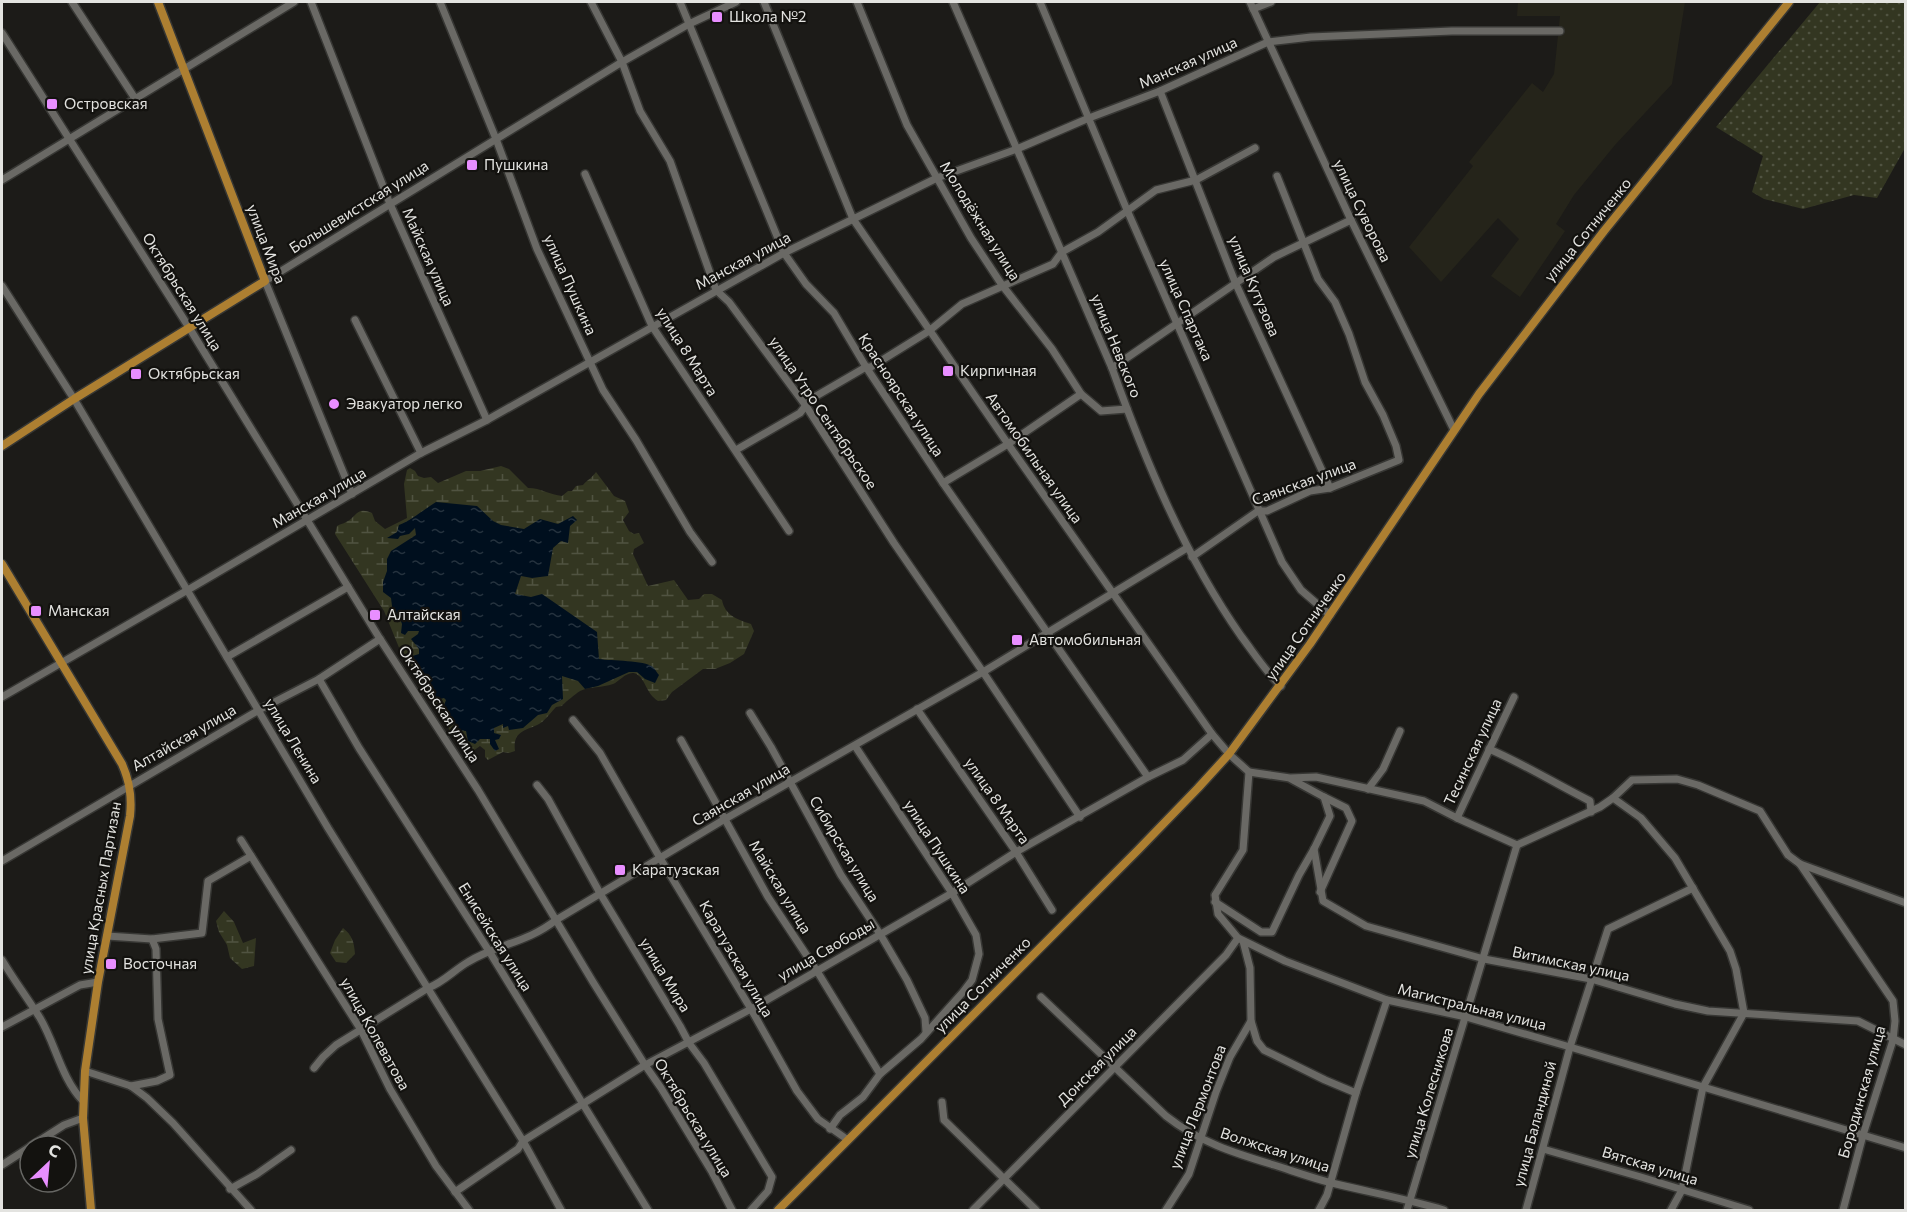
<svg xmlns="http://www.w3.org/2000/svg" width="1907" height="1212" font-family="Commissioner,sans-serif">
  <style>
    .built { fill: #25241a }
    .wetland { fill: url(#wetland-marsh) }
    .garden { fill: url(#garden-dots) }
    .water { fill: url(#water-ripples) }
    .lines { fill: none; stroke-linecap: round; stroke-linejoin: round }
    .minor-casing { stroke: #373734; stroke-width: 10 }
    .major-casing { stroke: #373734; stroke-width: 11 }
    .minor { stroke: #6a6965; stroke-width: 7 }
    .major { stroke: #ad7f31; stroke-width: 8 }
    .poi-dot { fill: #e88eff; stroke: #13120f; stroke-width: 2 }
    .labels { text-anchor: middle; stroke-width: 4.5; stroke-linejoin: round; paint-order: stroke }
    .poi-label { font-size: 15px; fill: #e3e3e0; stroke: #13120f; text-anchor: start }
    .street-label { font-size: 15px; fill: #e3e3e0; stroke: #13120f }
  </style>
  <defs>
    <pattern id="wetland-marsh" width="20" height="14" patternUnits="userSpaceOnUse" patternTransform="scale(1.5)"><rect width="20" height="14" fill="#333621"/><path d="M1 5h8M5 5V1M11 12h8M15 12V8" fill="none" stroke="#505341"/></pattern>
    <pattern id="garden-dots" width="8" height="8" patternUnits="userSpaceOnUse" patternTransform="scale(1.5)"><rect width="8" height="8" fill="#333621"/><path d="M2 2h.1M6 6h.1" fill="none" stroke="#505341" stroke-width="1.8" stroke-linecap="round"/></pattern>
    <pattern id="water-ripples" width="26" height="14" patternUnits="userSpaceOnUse" patternTransform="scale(1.5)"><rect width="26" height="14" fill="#000f1e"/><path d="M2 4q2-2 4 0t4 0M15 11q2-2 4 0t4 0" fill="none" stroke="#25323e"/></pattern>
  </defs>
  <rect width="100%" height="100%" fill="#1c1b18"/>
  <path class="built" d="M1518,2H1685L1672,84L1615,145L1574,195L1556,224L1565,231L1520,297L1491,276L1519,239L1498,218L1441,282L1409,247L1473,166L1469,162L1532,83L1543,92L1554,74L1560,16H1517Z"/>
  <g class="wetland">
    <path d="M501,466L509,469L528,488C541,488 550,495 562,496L568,491H572L576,486L583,485C587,480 592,478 596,472L614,496L625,501L629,512L623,520L629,531L634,534L639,533L644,543L634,549L633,554L648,586L674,580L688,600L699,599L704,594H712L722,600C725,615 736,619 751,624L754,631L744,654L730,663L715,669H703L672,692L666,700L658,701C646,693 646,681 638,675C629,668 620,681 613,684C602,688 590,686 580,691C577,693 564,703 562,706L556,707C552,711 547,718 542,722C530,731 512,728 515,751L509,753L503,752L488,760L485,757V750L480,746L473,751L459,745L400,650L384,611L335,534L337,526C340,524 343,524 346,522C357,517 356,506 372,513L375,521L385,529L407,518L404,484L407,470L410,468L415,471L418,476L424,478L431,477L438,483L466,471H480Z"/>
    <path d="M224,911L234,922L243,943L256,938L254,966L242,969L230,958L227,945L219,932L216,921Z"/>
    <path d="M343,928C352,935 354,942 355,954L346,963L336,962L330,953L335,940Z"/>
  </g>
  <path class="garden" d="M1820,2H1905V148L1877,198L1854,195L1803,209L1764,199L1752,192L1763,156L1716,127Z"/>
  <path class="water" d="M436,502L477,506L493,521L501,525L524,529L540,519L558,524L573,516L577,520L570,526L568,543L561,541L553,548L548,576L532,578L521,576L515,594L531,597L542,594L597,632L599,659C612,661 644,660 653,667C655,669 657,673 659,675L655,683L645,679L637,672H629L598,686L585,689L578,681L562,676L563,699L552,705L547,713L538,715L523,728L509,730L508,726L503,728V724L494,728V733L501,735L499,739L495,740L499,749L495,751L490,744V739H480L475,744L468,741L466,731L457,730L453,719L449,720L442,711L446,700L444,698L436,700L409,657L419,654V649L411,639L418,634L419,631H408L405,635L401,633L402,624L399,616L393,614L391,598L383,592V582L387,571V559L391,551L416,535L415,528L409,534L400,536L398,539L387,538L397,532L399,525C412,520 423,510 436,502Z"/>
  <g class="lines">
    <g class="minor-casing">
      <g id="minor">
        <path d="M72,2L136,100"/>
        <path d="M311,2L390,204L487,420"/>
        <path d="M440,2L496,139L537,249L603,390L636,440L690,532L712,562"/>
        <path d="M591,2L622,62L640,111L670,161L716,290L729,302L806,406L894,543L983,672L1080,817"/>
        <path d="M680,2L784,253L806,284L834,313L866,367L943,483L1148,777"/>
        <path d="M764,2L853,219L1008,444L1212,734L1229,754L1249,772L1243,850L1215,895L1218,914L1238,938L1285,961L1387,1000L1466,1017L1570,1047L1906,1148"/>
        <path d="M857,2L907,125L971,238L1002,285L1052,349L1081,394L1101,411L1127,409"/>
        <path d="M953,2L1112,368C1145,460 1185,556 1241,636C1254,653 1265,671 1281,686"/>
        <path d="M1040,2L1127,210L1282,562L1301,590L1330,615"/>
        <path d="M1250,2L1351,220L1454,430"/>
        <path d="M1253,9L1271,2"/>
        <path d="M2,33L190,329L380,639L478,790L593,982L645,1065L661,1088L712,1172L732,1210"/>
        <path d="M1160,91L1235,282L1330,488"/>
        <path d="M585,174L652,326L789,531"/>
        <path d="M2,180L294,2"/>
        <path d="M2,286L74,399L328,828L523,1141L561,1210"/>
        <path d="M355,320L421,453"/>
        <path d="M1112,368L1274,257L1351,220"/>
        <path d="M736,450L800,413L811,399L866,367H871L929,331L962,304L1053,264L1062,252L1098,232L1156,190L1196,180L1255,148"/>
        <path d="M943,483L1008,444L1081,394"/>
        <path d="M352,494L265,281L622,62L689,24L736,2"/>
        <path d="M1192,557L1258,511H1267L1310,491L1330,488L1399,460L1396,446L1383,415L1365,382L1349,334L1335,302L1318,279L1277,176"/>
        <path d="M227,657L348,587"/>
        <path d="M319,679L359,748L489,951L648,1210"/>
        <path d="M2,697L186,591L421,453L487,420L784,253L937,178L1017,149L1089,118L1160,91L1268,42L1311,37L1452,31H1560"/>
        <path d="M917,709L1016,852L1052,910"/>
        <path d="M750,713L771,747L841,875L880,934L907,980L925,1018L926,1032"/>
        <path d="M573,720L600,753L660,858L751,1009L797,1091L818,1119L848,1140"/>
        <path d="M681,740L768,897L817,971L880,1074"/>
        <path d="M1489,749C1524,764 1556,784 1590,801L1591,812"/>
        <path d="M1249,772L1290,778L1316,777L1424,801L1457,818L1517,845L1600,807L1613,798L1632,780L1677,779L1698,785L1760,811L1788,855L1800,864L1906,903"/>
        <path d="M537,785L548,799L601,895L680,1026L689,1043L704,1063L772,1177L768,1191L751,1210"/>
        <path d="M1368,789L1383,769L1400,731"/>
        <path d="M1613,798L1641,818L1675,858L1730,951L1736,969L1744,1013L1703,1087L1682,1190L1671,1210"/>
        <path d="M1457,818L1514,697"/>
        <path d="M241,840L361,1030L390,1089L436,1166L469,1210"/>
        <path d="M1314,849L1323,901L1366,926L1484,959L1591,979L1675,1004L1708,1011L1858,1021L1906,1045"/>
        <path d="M2,861L259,710L319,679L380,639"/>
        <path d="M1800,864L1893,1001L1895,1021L1893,1040L1863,1135L1843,1210"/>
        <path d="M1320,892L1352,821L1346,808L1324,797"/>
        <path d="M1215,902L1261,932H1272L1299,875L1314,849L1330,816L1324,797L1291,779"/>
        <path d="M107,936L152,939L202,933L208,881L251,856"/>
        <path d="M2,960C14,980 28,999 40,1018C56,1045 61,1078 83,1101"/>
        <path d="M1041,997L1166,1116C1199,1142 1234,1153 1274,1165C1293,1171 1312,1178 1332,1183C1369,1192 1407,1199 1444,1210"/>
        <path d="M1251,1021L1257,1041L1264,1050L1325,1080L1356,1093"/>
        <path d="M2,1027L80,985L98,982"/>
        <path d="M314,1068L323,1057L336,1045L428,988C444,982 454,970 468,962C497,944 527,943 556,920L725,819L983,672L1187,548"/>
        <path d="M85,1071L131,1086L147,1098L173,1123L251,1210"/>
        <path d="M131,1086L157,1081L170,1075L158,1019L156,949L152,939"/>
        <path d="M942,1102L944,1120L1036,1210"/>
        <path d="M830,1129L840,1115L863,1097L880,1074L921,1039L963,992L972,980L979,954L976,935L952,893L855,746"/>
        <path d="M31,1146L64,1125L83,1118"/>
        <path d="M1543,1149L1641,1177L1749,1210"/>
        <path d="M2,1165L30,1147"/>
        <path d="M230,1189L257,1174L291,1150"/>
        <path d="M455,1192L518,1149L523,1141L645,1065L751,1009L952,893L1016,852L1148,777L1183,760L1212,734"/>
        <path d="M973,1210L1226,955L1238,938"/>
        <path d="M1166,1210L1189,1174L1216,1092L1230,1057L1251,1021L1250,968L1243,941"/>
        <path d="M1319,1210L1327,1195L1356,1093L1387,1000"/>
        <path d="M1407,1210L1517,845"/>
        <path d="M1526,1210L1570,1047L1608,929L1693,888"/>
      </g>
    </g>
    <g class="major-casing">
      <g id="major">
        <path d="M2,446L74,399L265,281L158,2"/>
        <path d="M2,564L122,764C130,782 132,797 130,816L98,982L85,1071L83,1118L91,1210"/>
        <path d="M778,1210L1138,850L1198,788L1229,754L1310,644L1479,394L1604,231L1789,2"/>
      </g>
    </g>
    <use href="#minor" class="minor"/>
    <use href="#major" class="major"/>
  </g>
  <g class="poi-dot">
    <rect x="711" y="11" width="12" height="12" rx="3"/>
    <rect x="46" y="98" width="12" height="12" rx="3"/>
    <rect x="466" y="159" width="12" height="12" rx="3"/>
    <rect x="942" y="365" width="12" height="12" rx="3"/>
    <rect x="130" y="368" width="12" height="12" rx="3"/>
    <circle cx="334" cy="404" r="6"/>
    <rect x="30" y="605" width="12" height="12" rx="3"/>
    <rect x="369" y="609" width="12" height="12" rx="3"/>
    <rect x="1011" y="634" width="12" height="12" rx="3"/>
    <rect x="614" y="864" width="12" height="12" rx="3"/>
    <rect x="105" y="958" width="12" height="12" rx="3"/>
  </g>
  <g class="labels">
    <g class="poi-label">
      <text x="729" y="22">Школа №2</text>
      <text x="64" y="109">Островская</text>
      <text x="484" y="170">Пушкина</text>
      <text x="960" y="376">Кирпичная</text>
      <text x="148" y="379">Октябрьская</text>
      <text x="346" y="409">Эвакуатор легко</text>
      <text x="48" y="616">Манская</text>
      <text x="387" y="620">Алтайская</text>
      <text x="1029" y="645">Автомобильная</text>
      <text x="632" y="875">Каратузская</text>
      <text x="123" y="969">Восточная</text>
    </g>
    <g class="street-label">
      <text transform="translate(1188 63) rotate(-24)" y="5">Манская улица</text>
      <text transform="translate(359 207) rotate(-32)" y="5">Большевистская улица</text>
      <text transform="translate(1362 211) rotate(64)" y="5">улица Суворова</text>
      <text transform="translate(980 221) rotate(58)" y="5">Молодёжная улица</text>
      <text transform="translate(1588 230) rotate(-51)" y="5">улица Сотниченко</text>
      <text transform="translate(266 244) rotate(69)" y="5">улица Мира</text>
      <text transform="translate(428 257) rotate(66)" y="5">Майская улица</text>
      <text transform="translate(743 261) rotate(-28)" y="5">Манская улица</text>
      <text transform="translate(570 285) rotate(66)" y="5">улица Пушкина</text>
      <text transform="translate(1254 286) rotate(67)" y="5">улица Кутузова</text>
      <text transform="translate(182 292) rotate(58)" y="5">Октябрьская улица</text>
      <text transform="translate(1186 310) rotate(66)" y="5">улица Спартака</text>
      <text transform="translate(1116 346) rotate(68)" y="5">улица Невского</text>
      <text transform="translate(687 352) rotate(58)" y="5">улица 8 Марта</text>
      <text transform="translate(901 395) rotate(57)" y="5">Красноярская улица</text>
      <text transform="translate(823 413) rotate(56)" y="5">улица Утро Сентябрьское</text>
      <text transform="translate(1034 458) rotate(55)" y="5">Автомобильная улица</text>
      <text transform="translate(1304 482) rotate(-20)" y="5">Саянская улица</text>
      <text transform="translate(319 498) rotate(-30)" y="5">Манская улица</text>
      <text transform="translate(1306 626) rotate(-55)" y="5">улица Сотниченко</text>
      <text transform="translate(439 704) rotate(57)" y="5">Октябрьская улица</text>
      <text transform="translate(184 738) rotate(-30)" y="5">Алтайская улица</text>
      <text transform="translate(293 741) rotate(59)" y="5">улица Ленина</text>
      <text transform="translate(1473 752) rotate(-65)" y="5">Тесинская улица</text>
      <text transform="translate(741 795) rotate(-30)" y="5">Саянская улица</text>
      <text transform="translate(997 801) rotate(55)" y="5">улица 8 Марта</text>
      <text transform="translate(937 847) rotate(57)" y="5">улица Пушкина</text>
      <text transform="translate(844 849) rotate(59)" y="5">Сибирская улица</text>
      <text transform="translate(780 887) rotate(59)" y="5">Майская улица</text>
      <text transform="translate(101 888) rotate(-80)" y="5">улица Красных Партизан</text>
      <text transform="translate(495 937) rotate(58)" y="5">Енисейская улица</text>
      <text transform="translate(826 950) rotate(-30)" y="5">улица Свободы</text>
      <text transform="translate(736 959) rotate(60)" y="5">Каратузская улица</text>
      <text transform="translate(1571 964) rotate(12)" y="5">Витимская улица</text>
      <text transform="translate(665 975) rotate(59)" y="5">улица Мира</text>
      <text transform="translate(983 985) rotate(-45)" y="5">улица Сотниченко</text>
      <text transform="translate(1472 1007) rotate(14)" y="5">Магистральная улица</text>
      <text transform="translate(375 1034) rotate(61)" y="5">улица Колеватова</text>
      <text transform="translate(1097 1066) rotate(-45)" y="5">Донская улица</text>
      <text transform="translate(1862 1092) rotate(-74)" y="5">Бородинская улица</text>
      <text transform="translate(1429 1093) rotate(-73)" y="5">улица Колесникова</text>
      <text transform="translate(1198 1107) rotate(-69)" y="5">улица Лермонтова</text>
      <text transform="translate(693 1118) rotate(59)" y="5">Октябрьская улица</text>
      <text transform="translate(1535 1124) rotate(-75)" y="5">улица Баландиной</text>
      <text transform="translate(1275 1150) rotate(18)" y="5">Волжская улица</text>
      <text transform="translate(1650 1166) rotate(17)" y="5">Вятская улица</text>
    </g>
  </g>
  <rect width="1907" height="1212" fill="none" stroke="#e3e3e0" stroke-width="6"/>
  <g transform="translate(48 1164) rotate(26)"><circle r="28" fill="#13120f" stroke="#666663" stroke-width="1.5"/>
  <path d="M0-4.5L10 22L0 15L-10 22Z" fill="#e88eff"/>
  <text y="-9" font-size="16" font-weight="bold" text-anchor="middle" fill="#e3e3e0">С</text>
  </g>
</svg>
